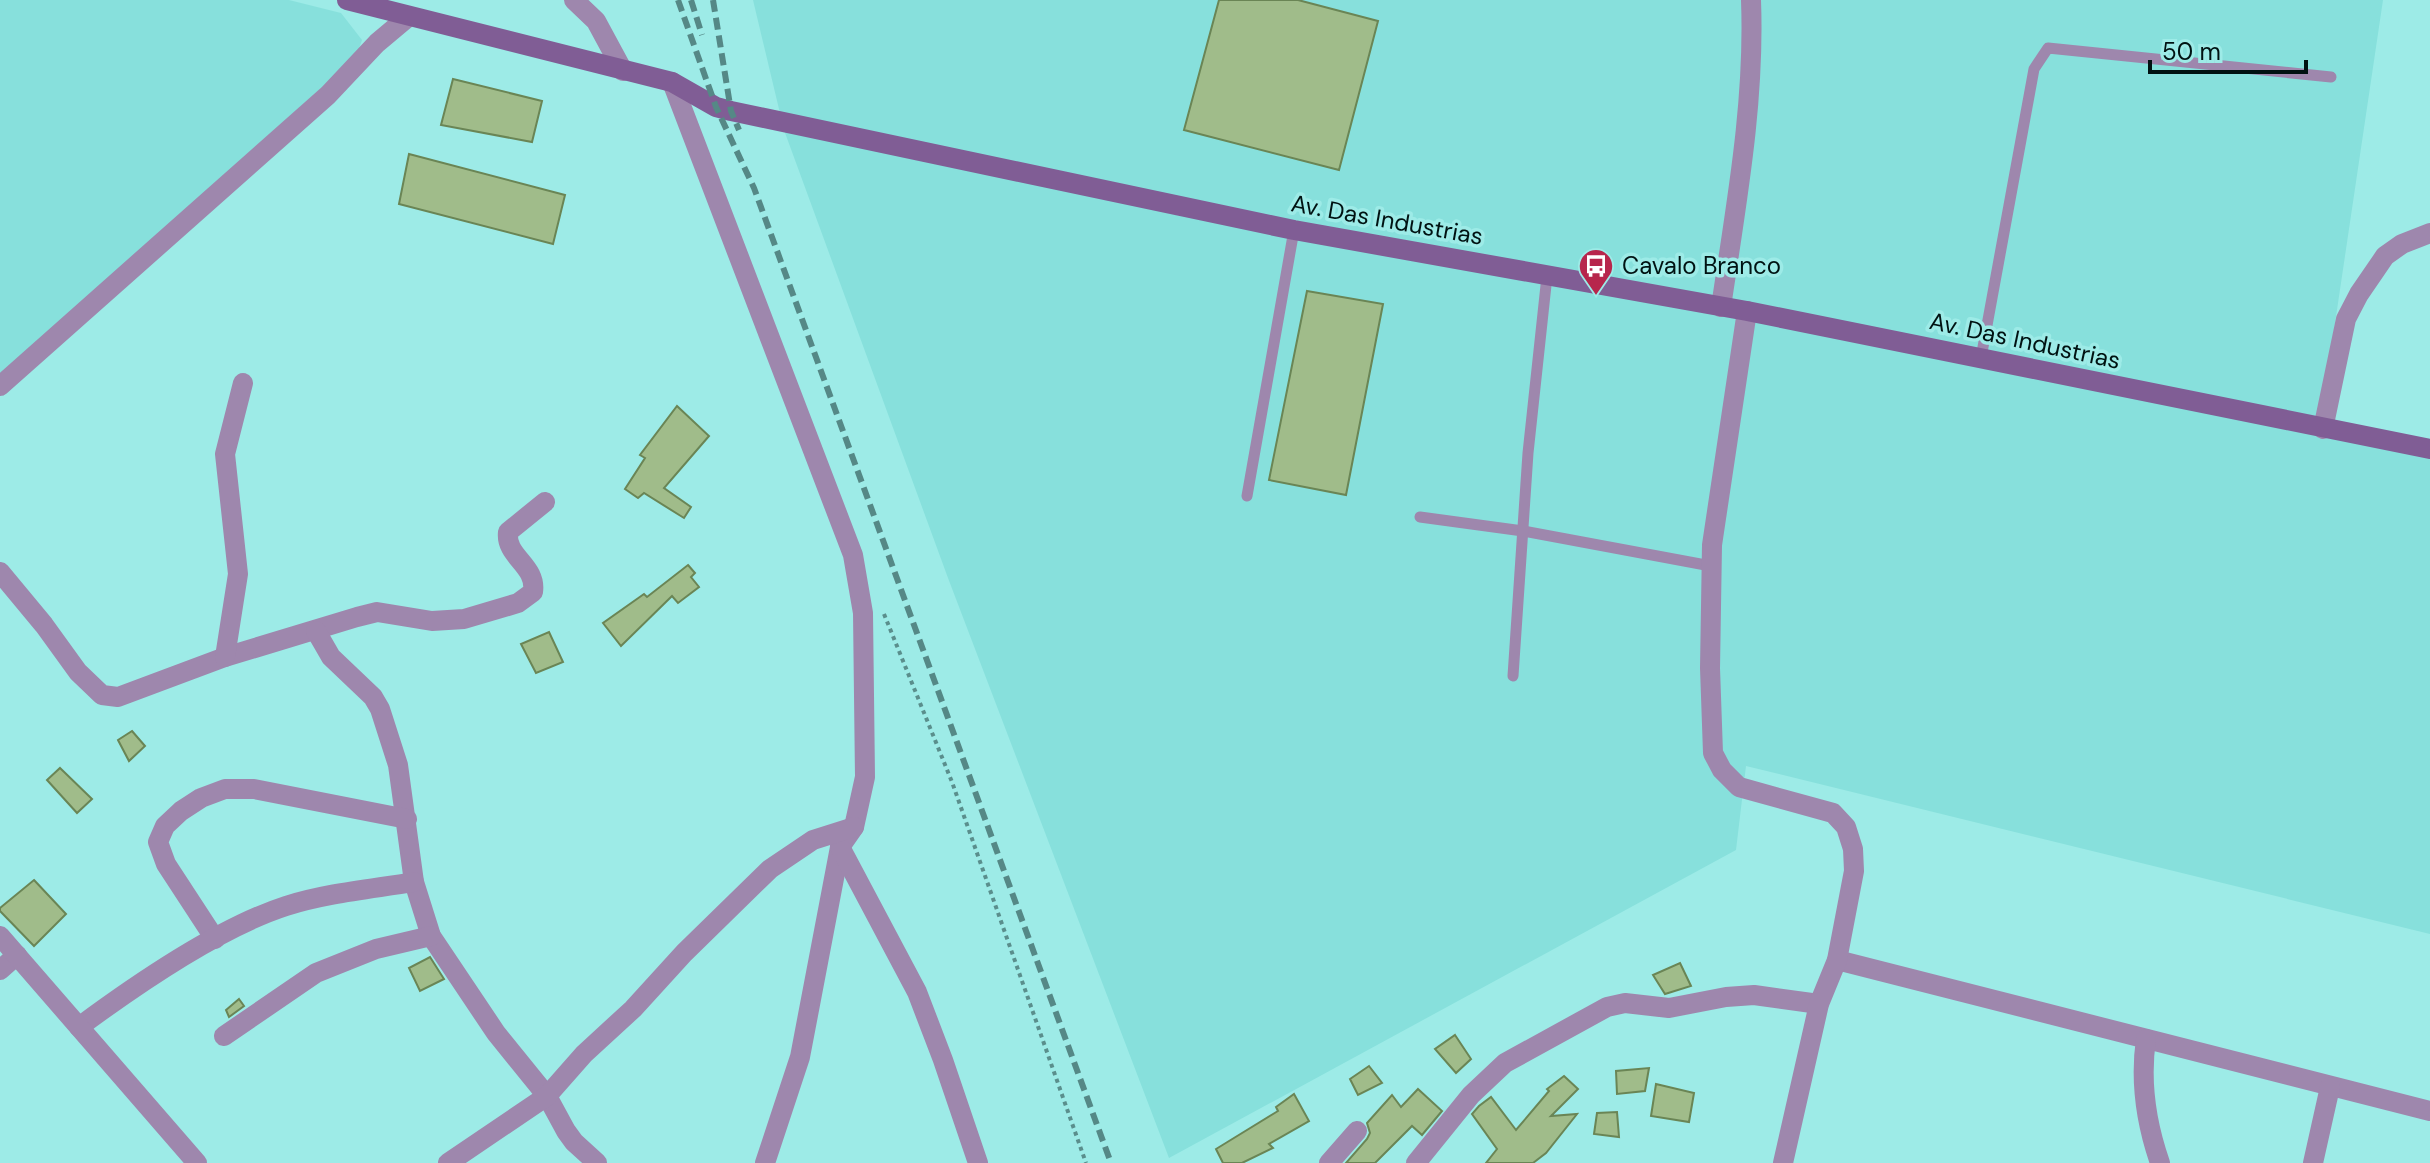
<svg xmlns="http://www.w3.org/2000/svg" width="2430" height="1163" font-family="'DM Sans',sans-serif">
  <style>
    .built { fill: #87e0dc }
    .building { fill: #a0bc8a; stroke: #6a8555; stroke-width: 2 }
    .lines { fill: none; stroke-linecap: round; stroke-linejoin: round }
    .path { stroke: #5a8e8c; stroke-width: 4; stroke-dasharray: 4 4; stroke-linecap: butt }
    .service { stroke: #9e87ad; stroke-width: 11 }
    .minor { stroke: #9e87ad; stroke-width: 20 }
    .tertiary { stroke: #9e87ad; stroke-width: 20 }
    .secondary { stroke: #805d95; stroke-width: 20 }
    .rail { stroke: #558886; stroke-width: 6; stroke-dasharray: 12 6; stroke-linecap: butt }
    .labels { text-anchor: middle; stroke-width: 7; stroke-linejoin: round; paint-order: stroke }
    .street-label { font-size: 24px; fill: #001212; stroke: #9debe7 }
    .poi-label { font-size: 24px; fill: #001212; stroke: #9debe7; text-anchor: start }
  </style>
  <rect width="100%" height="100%" fill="#9debe7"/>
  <g class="built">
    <path d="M0,0H289L341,13L362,40L356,57L0,375Z"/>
    <path d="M753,0H2383L2319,431L2430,454V934L1746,766L1736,850L1169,1158L948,578L784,130Z"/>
  </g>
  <g class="building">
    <path d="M1219,0H1298L1378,21L1339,170L1184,130Z"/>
    <path d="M453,79L542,101L532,142L441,125Z"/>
    <path d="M409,154L565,195L553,244L399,204Z"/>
    <path d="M1307,291L1383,304L1346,495L1269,480Z"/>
    <path d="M677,406L709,436L664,488L691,507L684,518L644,493L638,498L625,489L645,458L640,455Z"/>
    <path d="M688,565L695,573L691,577L699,587L678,603L672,596L621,646L603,623L644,594L647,597Z"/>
    <path d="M549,632L563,662L536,673L521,644Z"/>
    <path d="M132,731L145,746L129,761L118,740Z"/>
    <path d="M60,768L92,799L77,813L47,780Z"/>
    <path d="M34,880L66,914L34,946L0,911V908Z"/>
    <path d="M430,957L444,979L420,991L409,968Z"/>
    <path d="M1680,963L1691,986L1665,994L1653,975Z"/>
    <path d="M239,999L244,1006L229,1017L226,1010Z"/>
    <path d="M1455,1035L1471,1059L1456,1073L1435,1049Z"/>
    <path d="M1369,1066L1382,1083L1358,1095L1350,1079Z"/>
    <path d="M1649,1068L1645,1091L1617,1094L1616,1071Z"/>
    <path d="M1564,1076L1578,1089L1551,1116L1577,1114L1546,1153L1533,1163H1486L1497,1149L1472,1114L1479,1106L1491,1097L1516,1130L1549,1091L1547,1089Z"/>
    <path d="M1656,1084L1694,1093L1689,1122L1651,1116Z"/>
    <path d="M1418,1089L1442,1111L1422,1135L1412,1126L1375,1163H1346L1367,1139L1370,1133L1367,1123L1392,1095L1401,1107Z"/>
    <path d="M1294,1094L1309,1121L1269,1144L1273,1148L1242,1163H1223L1216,1149L1278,1111L1276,1107Z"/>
    <path d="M1617,1112L1619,1137L1594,1134L1597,1113Z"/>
  </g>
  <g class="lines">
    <path class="path" d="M884,614L952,782L1086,1163"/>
    <g class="service">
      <path d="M1981,358L2034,69L2048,48L2331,77"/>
      <path d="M1247,496L1294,230"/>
      <path d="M1420,517L1523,531L1711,566"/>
      <path d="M1513,676L1528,453L1547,276"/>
    </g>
    <g class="minor">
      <path d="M574,0L596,21L623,71"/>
      <path d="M672,82L853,555L863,613L865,777L854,827L840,847L800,1057L765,1163"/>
      <path d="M2323,429L2346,319L2359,294L2385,256L2402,244L2430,233"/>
      <path d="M0,572L44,625L78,672L102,695L118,697L225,657L357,617L377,612L432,621L464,619L518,603L533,592C537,565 505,557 508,532L545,502"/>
      <path d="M316,631L331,657L373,697L380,709L398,765L414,882L431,936L496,1033L547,1096L566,1131L574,1142L597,1163"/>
      <path d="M225,657L238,574L225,454L243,383"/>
      <path d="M840,847L917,992L943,1060L978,1163"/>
      <path d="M215,939L166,864L158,842L165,826L181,811L201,798L225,789H254L407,819"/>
      <path d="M1837,960L2430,1111"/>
      <path d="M0,970L17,955"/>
      <path d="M79,1027C137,984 218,928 286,906C327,893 372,889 414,882"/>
      <path d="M224,1036L316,973L376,949L431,936"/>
      <path d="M2146,1039C2140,1081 2146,1123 2160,1163"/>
      <path d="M448,1163L547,1096L584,1054L633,1009L684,953L770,869L813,840L854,827"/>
      <path d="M1329,1163L1357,1131"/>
      <path d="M1416,1163L1471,1095L1505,1063L1607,1007L1625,1003L1669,1008L1726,997L1754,995L1819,1004"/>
      <path d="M2313,1163L2330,1087"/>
    </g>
    <g class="tertiary">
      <path d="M1721,307C1736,205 1755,103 1751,0"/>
      <path d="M1747,311L1712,545L1710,668L1713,753L1722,770L1739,787L1833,813L1846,827L1853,849L1854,871L1837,960L1819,1004L1783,1163"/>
      <path d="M0,386L328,95L377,43L408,17"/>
      <path d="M0,936L197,1163"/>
    </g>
    <path class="secondary" d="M347,0L672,82L716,107L731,111L1294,230L1747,311L2430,449"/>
    <g class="rail">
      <path d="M678,0L716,107L754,188L1111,1163"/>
      <path d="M691,0L702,35"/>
      <path d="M713,0L731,111L739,130"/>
    </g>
  </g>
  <defs>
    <g id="bus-pin" transform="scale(1.8)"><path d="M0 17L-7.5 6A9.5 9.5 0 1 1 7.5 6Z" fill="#b7264c" stroke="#9debe7"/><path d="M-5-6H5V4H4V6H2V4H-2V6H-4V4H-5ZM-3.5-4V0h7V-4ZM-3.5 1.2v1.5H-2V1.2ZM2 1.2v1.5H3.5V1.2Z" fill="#fff"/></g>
  </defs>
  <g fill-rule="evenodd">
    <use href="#bus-pin" x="1596" y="266"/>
  </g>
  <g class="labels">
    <g class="street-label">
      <text transform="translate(1387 220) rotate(10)" y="8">Av. Das Industrias</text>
      <text transform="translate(2025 341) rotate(12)" y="8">Av. Das Industrias</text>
    </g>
    <g class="poi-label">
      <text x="1622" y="274">Cavalo Branco</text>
    </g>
  </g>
  <path d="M2150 60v12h156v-12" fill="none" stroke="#001212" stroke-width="4"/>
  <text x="2162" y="60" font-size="24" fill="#001212" stroke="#9debe7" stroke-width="6" paint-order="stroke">50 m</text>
</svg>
